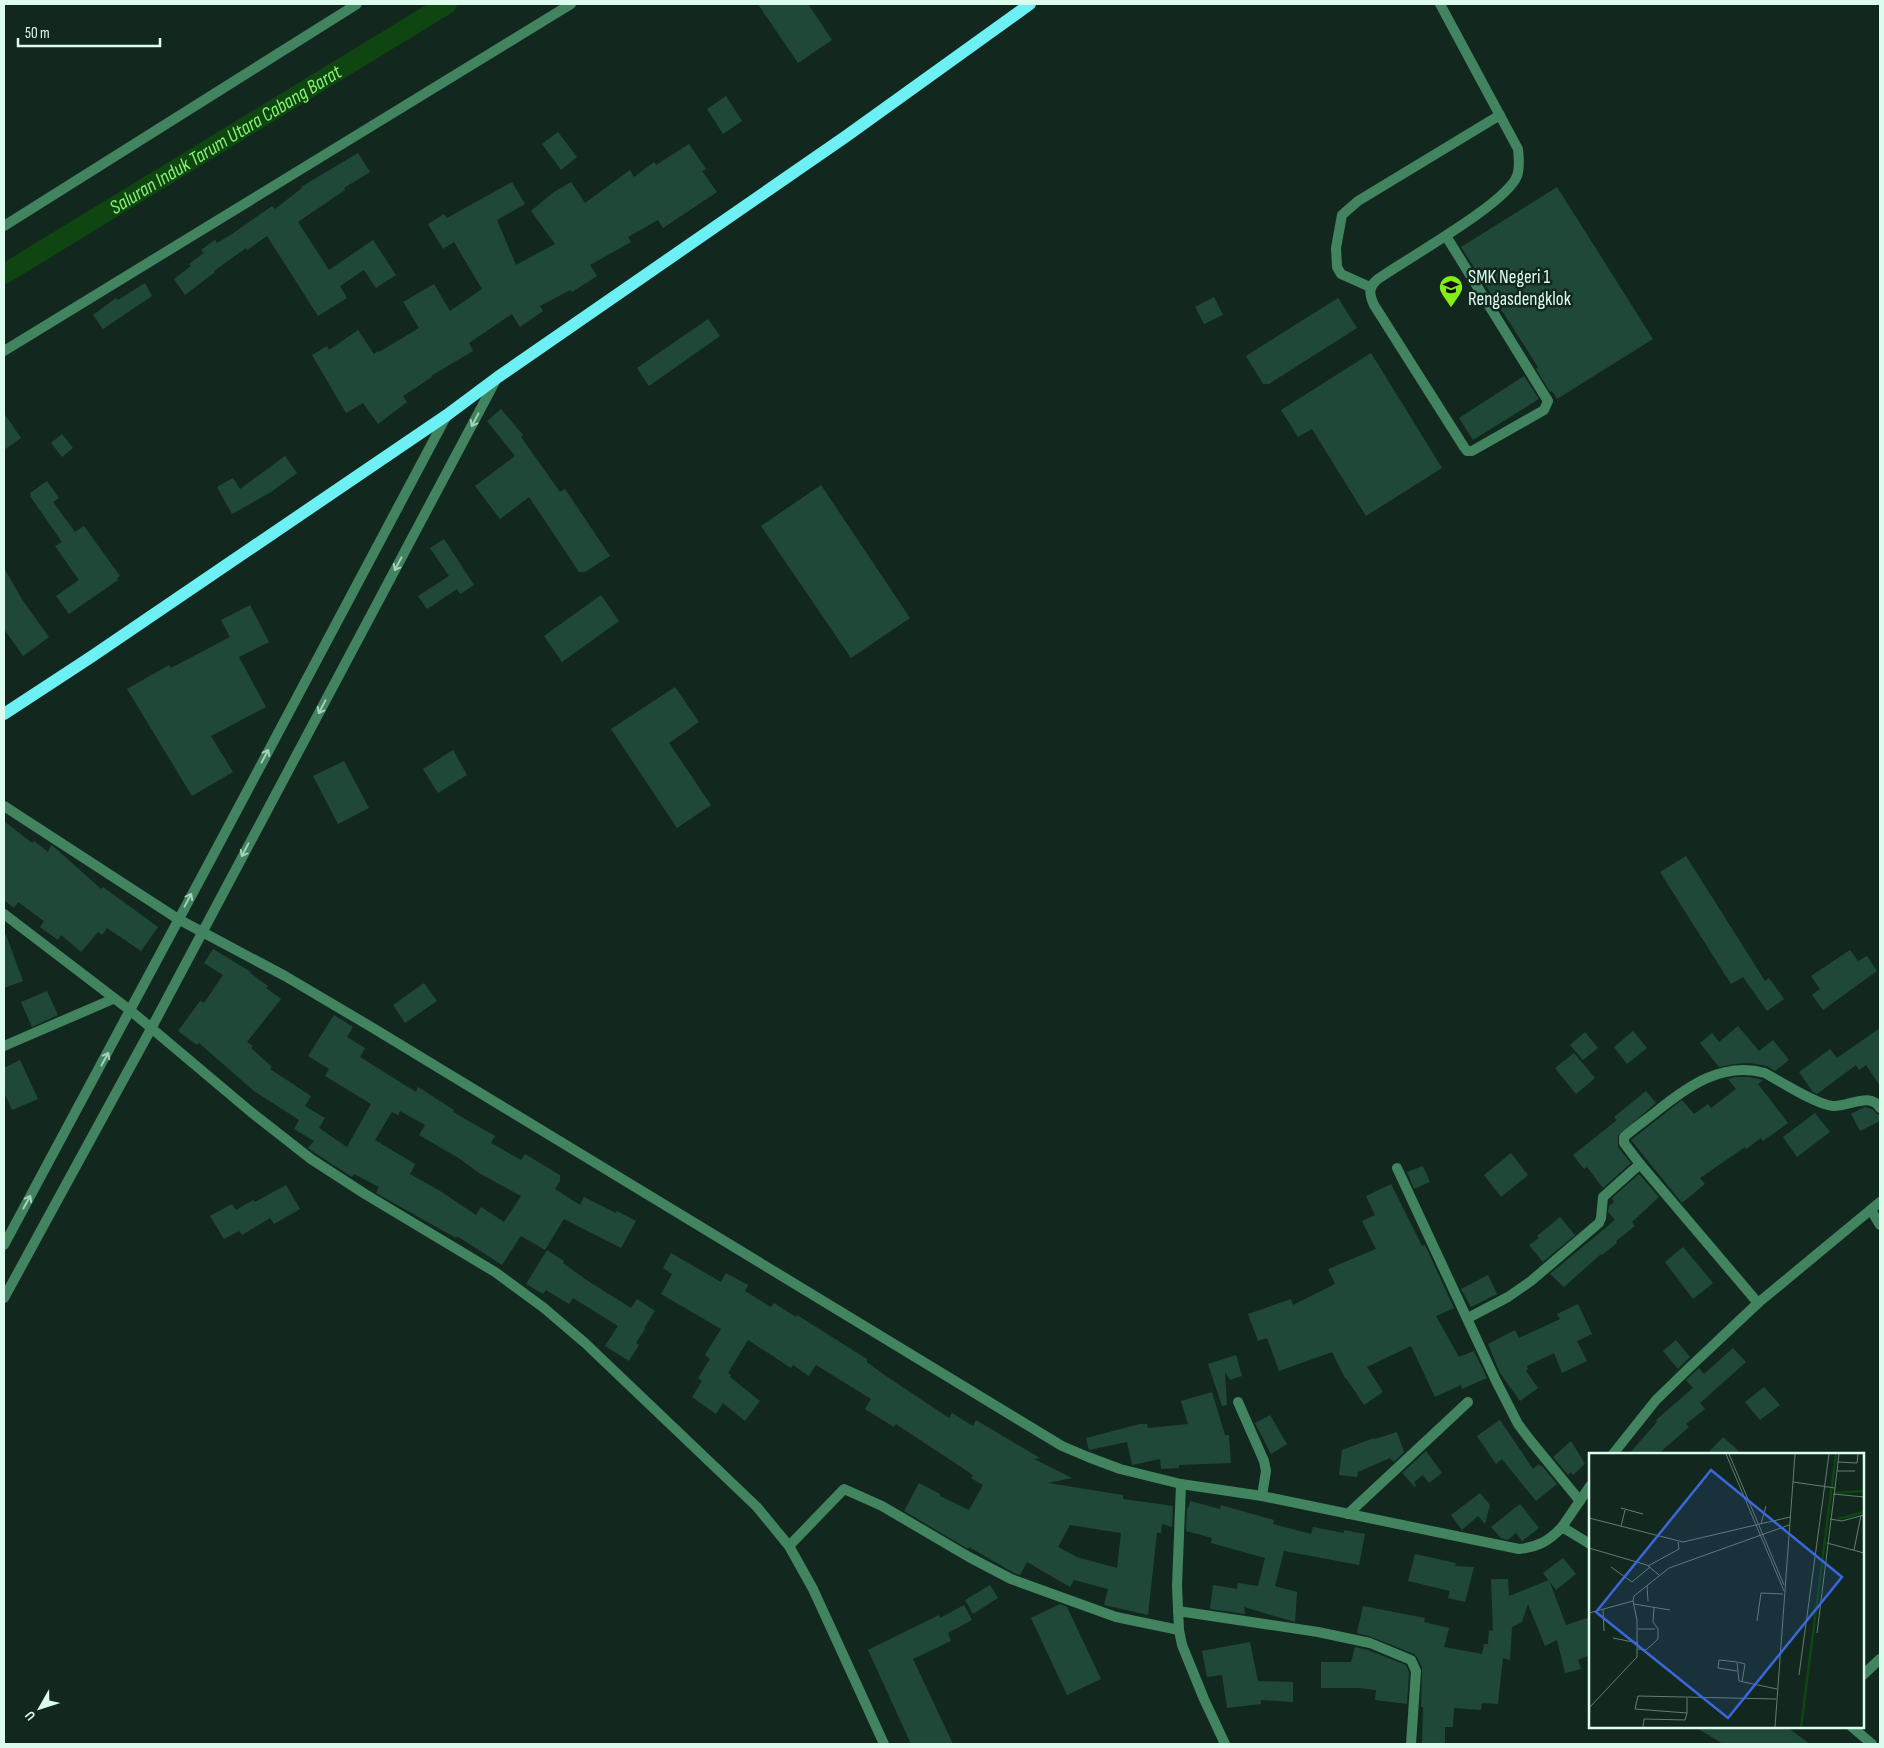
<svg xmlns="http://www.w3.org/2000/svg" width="1884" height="1748" font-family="'Sofia Sans Condensed',sans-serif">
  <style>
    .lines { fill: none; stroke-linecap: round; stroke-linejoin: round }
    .canal { stroke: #0f4511; stroke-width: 20 }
    .building { fill: #204838; fill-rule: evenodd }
    .minor { stroke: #41845f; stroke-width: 10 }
    .tertiary { stroke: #41845f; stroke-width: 10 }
    .primary { stroke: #6cf0f4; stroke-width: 12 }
    .oneway { stroke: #a6d2bb }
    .labels { text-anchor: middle; stroke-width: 5; stroke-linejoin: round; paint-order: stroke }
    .poi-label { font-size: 19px; fill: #dcfced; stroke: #12281f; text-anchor: start }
    .water-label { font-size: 20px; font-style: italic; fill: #84f472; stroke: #12281f }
    .inset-river { fill: none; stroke: #0f4511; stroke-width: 2.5 }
    .inset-road { fill: none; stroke: #637d71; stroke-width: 1 }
    .view { fill: #3a68db; fill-opacity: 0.15; stroke: #3a68db; stroke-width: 2.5 }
    .inset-edge { fill: none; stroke: #dcfced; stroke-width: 2.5 }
  </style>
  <rect width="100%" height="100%" fill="#12281f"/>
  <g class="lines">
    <path class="canal" id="s1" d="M4,274L447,4"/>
  </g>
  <g class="building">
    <path d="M758,4H808L832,40L798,63Z"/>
    <path d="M726,96L742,121L723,134L707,109Z"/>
    <path d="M558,132L577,157L561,170L542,144Z"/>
    <path d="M689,144L706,169L702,171L717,192L663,228L658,220L628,237L631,242L590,265L597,276L572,292L570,290L540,306L543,311L520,327L512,314L469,343L473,351L431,376L432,377L403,396L407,402L378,424L363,403L346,413L312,355L327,346L329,350L358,330L374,354L378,351L379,352L419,328L403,302L434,284L450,311L482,289L454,242L443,249L428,224L444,214L447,218L512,182L525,204L497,220L516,265L555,244L531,211L554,192L571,182L585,203L630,170L634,177L654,162L656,165Z"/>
    <path d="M358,153L370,172L344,188L345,190L298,222L329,270L373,240L396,275L376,288L364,270L340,286L347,298L318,316L267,236L247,250L246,248L214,271L215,272L185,295L174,279L191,266L189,264L204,253L201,250L215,240L217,243L232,234L272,206L275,209L302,188L301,187Z"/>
    <path d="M1557,187L1653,339L1557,399L1552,391L1550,392L1536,369L1538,367L1461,247Z"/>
    <path d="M145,283L152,296L103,329L93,315L116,298L118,300Z"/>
    <path d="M1214,297L1223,315L1204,324L1195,307Z"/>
    <path d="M1338,298L1357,328L1269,384H1263L1246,356Z"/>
    <path d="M708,319L720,336L649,386L637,368Z"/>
    <path d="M1371,353L1442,468L1366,516L1312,429L1298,437L1281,410Z"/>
    <path d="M1524,376L1539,399L1473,440L1459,418Z"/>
    <path d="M501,409L523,435L521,437L560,492L565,489L610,556L585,572H579L529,497L500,519L475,486L515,456L487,421Z"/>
    <path d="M4,413L21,438L4,450Z"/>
    <path d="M62,434L73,448L62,457L51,443Z"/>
    <path d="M285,456L297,473L271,492L232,514L217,487L233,478L240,489Z"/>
    <path d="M47,481L59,498L53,502L75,532L84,526L120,576L117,578L118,580L69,614L56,596L79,580L55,546L62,542L30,496L31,495L30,493Z"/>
    <path d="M821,485L910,618L851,658L761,526Z"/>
    <path d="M444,539L474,585L460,594L457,589L427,609L418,596L449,576L430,548Z"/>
    <path d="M4,568L23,601L49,637L23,656L4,629Z"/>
    <path d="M601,595L619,621L562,662L544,636Z"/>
    <path d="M250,605L269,642L239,657L266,707L211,736L233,772L192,796L127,689L169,665L171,668L230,637L221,620Z"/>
    <path d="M675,687L699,722L669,743L711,805L677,828L611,729Z"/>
    <path d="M453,750L467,775L438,793L423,769Z"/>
    <path d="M344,761L369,808L338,824L313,776Z"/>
    <path d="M4,821L32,843L34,841L48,852L51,845L54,847L101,889L103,887L158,927L141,951L107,928L102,935L98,932L81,952L61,935L58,940L40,927L44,921L18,902L14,908L4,900Z"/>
    <path d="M1686,856L1765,981L1769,978L1784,999L1767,1011L1743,977L1731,984L1660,872Z"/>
    <path d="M4,935H6L23,981L4,988Z"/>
    <path d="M213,949L251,972L250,973L268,986L266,988L281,999L247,1042L253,1046L251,1048L272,1067L270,1069L311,1096L305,1106L325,1118L319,1128L347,1147L371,1104L325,1076L329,1069L308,1056L334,1015L353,1027L347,1037L365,1048L360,1057L416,1092L418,1087L454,1110L453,1112L495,1136L491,1143L521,1160L525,1154L560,1175V1181L555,1189L580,1205L584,1197L616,1213L617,1211L636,1221L621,1248L564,1219L545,1250L521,1236L502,1265L457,1236L456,1238L376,1193L379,1187L354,1174L352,1177L315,1153L308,1148L314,1141L294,1129L299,1120L254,1091L199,1043L197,1045L178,1031L200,1001L204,1003L223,975L204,963ZM400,1111L425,1125L419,1135L460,1159L479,1173L521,1196L504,1222L481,1207L476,1215L440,1191L410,1174L415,1164L375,1140L392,1112L398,1115Z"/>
    <path d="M1850,950L1858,961L1867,956L1877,971L1823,1010L1812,995L1820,989L1811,976Z"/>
    <path d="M424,983L437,1001L405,1023L393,1005Z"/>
    <path d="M47,991L58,1015L32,1027L21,1002Z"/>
    <path d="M1738,1026L1759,1051L1773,1040L1789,1060L1775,1071L1767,1066L1750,1063L1734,1064L1719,1067L1700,1043L1712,1033L1719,1042Z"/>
    <path d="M1880,1028V1086L1866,1065L1859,1070L1856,1065L1817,1094L1813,1092L1799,1072L1830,1049L1837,1058Z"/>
    <path d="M1633,1031L1647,1048L1627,1064L1614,1047Z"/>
    <path d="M1585,1032L1598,1048L1583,1060L1570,1045Z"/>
    <path d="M1574,1053L1595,1078L1576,1094L1555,1068Z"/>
    <path d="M20,1060L38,1099L12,1110L4,1092V1068Z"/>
    <path d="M1735,1077H1749L1763,1080L1758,1084L1788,1123L1763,1141L1761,1138L1746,1149L1745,1147L1700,1178L1705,1184L1682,1203L1631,1140L1682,1100L1694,1114L1708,1104L1711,1108L1736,1089L1728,1079Z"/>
    <path d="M1646,1091L1656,1103L1618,1135V1147L1631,1163L1603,1188L1587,1167L1584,1169L1573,1155L1617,1120L1614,1117Z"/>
    <path d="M1865,1107L1872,1109L1877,1114L1880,1115V1121L1860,1131L1851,1114Z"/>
    <path d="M1815,1113L1830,1132L1797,1157L1783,1137Z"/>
    <path d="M1511,1153L1528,1175L1501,1197L1484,1175Z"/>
    <path d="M1423,1166L1430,1182L1414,1189L1407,1172Z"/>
    <path d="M1639,1174L1659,1197L1632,1222L1635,1226L1616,1241L1617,1243L1602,1255L1601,1254L1564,1287L1550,1274L1551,1273L1615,1220L1608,1212L1609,1206L1614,1202L1612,1198Z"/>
    <path d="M1391,1184L1422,1246L1425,1245L1454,1308L1436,1316L1459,1357L1474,1351L1487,1378L1462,1389L1461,1385L1435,1397L1411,1346L1367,1367L1383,1392L1364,1405L1346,1378H1345L1332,1352L1279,1371L1267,1338L1258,1341L1248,1314L1291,1299L1293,1305L1335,1284L1328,1269L1376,1249L1362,1221L1375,1215L1366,1196Z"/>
    <path d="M286,1185L300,1209L274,1224L270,1218L242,1235L239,1231L224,1239L210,1216L232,1204L236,1210L253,1200L255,1202Z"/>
    <path d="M1560,1217L1575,1235L1543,1262L1529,1245L1539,1238L1537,1236Z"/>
    <path d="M1683,1247L1713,1283L1693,1299L1665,1262Z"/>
    <path d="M547,1250L564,1261L563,1263L585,1279L631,1308L637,1299L655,1311L644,1328L645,1329L636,1343L639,1345L629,1361L605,1346L618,1326L573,1298L569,1304L546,1290L543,1294L526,1284Z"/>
    <path d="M671,1253L721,1282L726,1273L748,1285L745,1291L771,1307L774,1303L796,1317L797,1315L867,1359V1362L883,1374L949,1418L952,1413L973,1426L976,1420L1040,1458L1034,1459L1072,1478L1048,1483L1123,1495V1499L1173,1506L1172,1527L1162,1524L1161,1533H1157L1148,1615L1104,1605L1108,1589L1074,1580L1070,1587L1027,1562L1020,1575L1014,1573L969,1547L968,1549L904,1511L919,1483L940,1494V1496L969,1510L983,1485L971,1478L973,1475L896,1424L894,1427L865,1409L871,1399L816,1365L809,1376L793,1365L791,1368L748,1340L728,1373L731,1375L730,1377L760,1401L745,1421L723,1403L716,1414L692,1397L702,1381L698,1378L710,1359L705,1355L721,1329L661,1294L672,1274L663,1268ZM1070,1525L1121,1533L1117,1568L1077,1557L1058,1547Z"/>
    <path d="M1488,1275L1497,1294L1471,1307L1461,1289Z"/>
    <path d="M1578,1304L1592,1334L1577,1341L1587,1361L1562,1373L1554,1353L1527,1366L1528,1369L1526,1371L1538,1388L1520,1401L1500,1373L1488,1344L1515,1330L1519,1338L1560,1319L1557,1314Z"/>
    <path d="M1676,1340L1690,1357L1678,1369L1663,1351Z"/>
    <path d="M1733,1348L1746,1362L1700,1403L1705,1409L1686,1424L1689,1427L1658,1454H1629L1657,1422L1656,1420L1693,1388L1686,1380L1699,1368L1704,1374Z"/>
    <path d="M1236,1355L1242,1376L1230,1380L1225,1372L1227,1405L1222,1406L1208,1364Z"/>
    <path d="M1764,1387L1780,1405L1760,1420L1745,1402Z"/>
    <path d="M1212,1392L1225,1435H1229L1231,1463L1179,1465V1468L1161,1469L1160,1459L1132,1465L1127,1442L1089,1450L1086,1438L1140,1424H1147L1148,1428L1188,1424L1181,1401Z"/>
    <path d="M1270,1415L1287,1444L1271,1454L1255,1423Z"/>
    <path d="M1500,1420L1533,1469L1539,1464L1541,1467L1542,1466L1557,1484L1536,1501L1502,1459L1496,1464L1477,1436Z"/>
    <path d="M1397,1432L1404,1452L1394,1462L1390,1458L1358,1472L1357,1477L1339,1475L1342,1450L1374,1438L1375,1439Z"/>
    <path d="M1723,1437L1742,1454H1707Z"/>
    <path d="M1571,1441L1585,1464L1573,1475L1571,1472L1568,1475L1553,1457Z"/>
    <path d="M1426,1451L1442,1473L1429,1483L1423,1475L1414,1482L1416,1486L1415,1487L1402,1473Z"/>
    <path d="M1480,1493L1490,1505L1485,1524L1478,1516L1462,1530L1451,1515Z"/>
    <path d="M1190,1501L1220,1509L1221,1505L1274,1520L1273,1524L1311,1534L1313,1527L1344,1533V1530L1365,1534L1359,1565L1284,1551L1275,1586L1297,1592L1295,1622L1244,1607L1245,1614L1210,1609L1213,1585L1237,1589L1238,1583L1258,1586L1265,1558L1211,1543L1212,1538L1186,1531L1187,1508H1188Z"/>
    <path d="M1520,1504L1539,1528L1522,1541L1516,1533L1508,1540L1501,1538L1491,1527Z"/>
    <path d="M1415,1554L1456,1563L1455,1566L1474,1567L1465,1602L1448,1598L1450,1591L1408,1581Z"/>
    <path d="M1563,1558L1576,1574L1556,1590L1543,1573Z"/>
    <path d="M1491,1579H1508L1509,1596L1549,1580L1566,1625L1590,1617V1655L1578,1660L1581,1669L1565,1673L1557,1640L1545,1646L1528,1604L1522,1622L1512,1627L1510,1660L1503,1658L1498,1704L1482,1703L1481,1710L1454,1708L1453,1727H1445V1744H1422L1423,1707H1421L1422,1668L1417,1657L1414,1654L1372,1637L1357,1633L1363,1606L1425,1618L1424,1622L1449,1628L1444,1647L1482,1654L1484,1644H1488L1489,1630L1493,1631Z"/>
    <path d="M990,1585L998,1598L973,1614L965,1600Z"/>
    <path d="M1060,1604L1067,1607L1101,1679L1067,1695L1031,1618Z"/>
    <path d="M964,1605L972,1620L948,1633L951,1641L913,1659L953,1744H911L868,1650L939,1615L940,1618Z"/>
    <path d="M1250,1642L1258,1681L1293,1682V1702L1261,1700V1704L1227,1708L1222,1675L1207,1677L1202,1651Z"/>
    <path d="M1355,1647L1368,1650L1406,1665L1409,1672L1407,1704L1375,1700L1376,1690L1358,1688H1321V1662H1351Z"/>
    <path d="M1695,1727H1787L1810,1744H1723Z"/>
  </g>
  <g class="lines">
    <g class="minor">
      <path d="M1440,4L1518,149C1519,158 1520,168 1517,176C1506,204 1406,259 1378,279C1368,287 1369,294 1374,305L1464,447L1467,451H1472L1544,410L1548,401L1446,236"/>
      <path d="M4,226L357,4"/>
      <path d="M1370,287L1341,274L1337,267L1336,248L1342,215L1358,201L1500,115"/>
      <path d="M4,351L571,4"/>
      <path d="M4,806L178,919L285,976L373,1028L1062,1446L1088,1457L1120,1469L1181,1484L1262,1496L1519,1549C1538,1547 1549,1541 1562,1527L1590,1544"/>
      <path d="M4,914L131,1011L251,1112L311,1159L365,1194L495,1272L544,1308L585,1343L757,1507L789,1546L813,1589L884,1744"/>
      <path d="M4,1046L113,999"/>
      <path d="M1640,1164L1758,1303"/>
      <path d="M1397,1168L1496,1381L1518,1424L1530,1440L1580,1501"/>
      <path d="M1871,1210L1880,1225"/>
      <path d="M1468,1318L1508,1297L1531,1281L1599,1223L1601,1218L1603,1197L1640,1164L1624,1143V1137C1634,1128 1646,1120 1657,1111C1688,1086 1723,1061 1765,1073C1781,1082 1817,1105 1833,1106C1848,1107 1871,1091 1880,1108"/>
      <path d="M1238,1402L1264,1461L1266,1471L1262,1496"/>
      <path d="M1613,1454L1656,1400L1690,1367L1758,1303L1880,1202"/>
      <path d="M1181,1484L1177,1586L1179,1630L1182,1645L1204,1699L1225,1744"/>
      <path d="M1348,1514L1468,1402"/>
      <path d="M1562,1527L1590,1486"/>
      <path d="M789,1546L844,1489L882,1506L969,1557L1011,1579L1116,1617L1179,1630"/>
      <path d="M1178,1611L1318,1632L1370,1643L1411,1660L1416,1671L1411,1744"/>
      <path d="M1863,1675L1880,1659"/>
      <path d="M1852,1727L1872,1744"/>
    </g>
    <g class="tertiary">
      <path d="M4,1245C153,970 299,693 446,417"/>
      <path d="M4,1298L152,1027L497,378"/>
    </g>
    <path class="primary" d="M4,714L91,657L447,415L498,377L845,137L1030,4"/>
  </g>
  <defs><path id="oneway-shaft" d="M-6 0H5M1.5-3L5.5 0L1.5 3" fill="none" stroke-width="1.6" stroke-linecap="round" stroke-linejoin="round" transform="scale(1.25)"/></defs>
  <g class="oneway">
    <use href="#oneway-shaft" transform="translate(475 420) rotate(118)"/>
    <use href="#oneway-shaft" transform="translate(398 564) rotate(118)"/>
    <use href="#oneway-shaft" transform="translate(322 707) rotate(118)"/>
    <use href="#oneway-shaft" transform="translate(265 756) rotate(-62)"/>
    <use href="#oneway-shaft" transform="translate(245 850) rotate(118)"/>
    <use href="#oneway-shaft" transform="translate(188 900) rotate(-62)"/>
    <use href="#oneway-shaft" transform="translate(105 1059) rotate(-61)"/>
    <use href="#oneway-shaft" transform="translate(27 1202) rotate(-61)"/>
  </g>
  <defs>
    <g id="school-pin" transform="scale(1.25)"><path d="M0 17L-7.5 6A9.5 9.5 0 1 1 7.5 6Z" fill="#82ed17" stroke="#12281f"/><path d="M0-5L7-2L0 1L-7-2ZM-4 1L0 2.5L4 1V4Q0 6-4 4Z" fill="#111"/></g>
  </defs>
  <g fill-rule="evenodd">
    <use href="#school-pin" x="1451" y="287"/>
  </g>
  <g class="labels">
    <g class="poi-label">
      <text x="1468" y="283">SMK Negeri 1<tspan x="1468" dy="22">Rengasdengklok</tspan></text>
    </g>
    <g class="water-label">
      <text dy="7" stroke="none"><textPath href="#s1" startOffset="259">Saluran Induk Tarum Utara Cabang Barat</textPath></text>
    </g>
  </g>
  <g transform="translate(1589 1453)">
    <rect width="275" height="275" fill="#12281f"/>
    <path class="inset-river" d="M245,40L275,38M249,66L275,59M212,274L247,1"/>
    <path class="inset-road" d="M137,1L195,138M140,1L195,132M249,9L268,10L269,1M248,18H266M204,29L246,35L228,180M246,35L250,1M244,41L275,44M32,55L54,61M0,65L94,89L201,64M241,66L253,68L275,62M172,71L177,53M32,73L36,57M238,90L275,100M0,95L58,112L70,122M265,97L272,62M59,113L90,96L89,89M22,114L43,129L61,114M58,133L59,148M45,151L81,157M14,157L15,178M0,160L44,148L45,143L80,115L200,72M168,168L172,140L194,141M49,176H66M24,185L49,190M49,196L57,197L69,186V176L64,169L65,154M149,209L156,211L153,229M148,218L129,215L130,207L148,209L150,228L188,236M210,222L240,1M98,245V260L46,256L49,243L187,246M0,255L48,204V167L44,148M54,274L55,266L96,267L98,260M186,274L206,1"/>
    <path class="view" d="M122,17L253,124L139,265L7,159Z"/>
    <rect width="275" height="275" class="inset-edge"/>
  </g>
  <rect width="1884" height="1748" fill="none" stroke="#dcfced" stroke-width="10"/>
  <g transform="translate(40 1708) rotate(231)" stroke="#12281f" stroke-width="4" paint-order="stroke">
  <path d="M0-4L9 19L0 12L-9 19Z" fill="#dcfced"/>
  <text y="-8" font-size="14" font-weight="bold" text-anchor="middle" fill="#dcfced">U</text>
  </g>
  <path d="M18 38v8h142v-8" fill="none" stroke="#dcfced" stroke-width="2.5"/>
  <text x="25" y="38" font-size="15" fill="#dcfced" stroke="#12281f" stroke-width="4" paint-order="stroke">50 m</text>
</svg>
